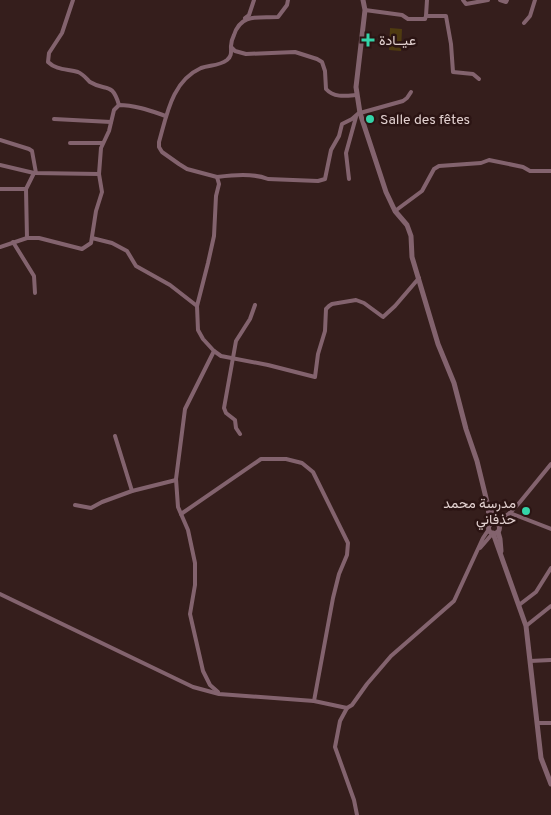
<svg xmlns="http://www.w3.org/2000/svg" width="551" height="815" font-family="Overpass,Vazirmatn,sans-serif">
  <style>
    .green { fill: #4f3b10 }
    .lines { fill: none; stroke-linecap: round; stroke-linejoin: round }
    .minor { stroke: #83636e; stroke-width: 4 }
    .tertiary { stroke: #83636e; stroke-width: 5 }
    .poi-dot { fill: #33d4a8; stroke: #2b1413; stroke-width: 2 }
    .labels { text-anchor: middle; stroke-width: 5; stroke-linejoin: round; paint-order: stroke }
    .poi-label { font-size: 14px; fill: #e1d0cf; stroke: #2b1413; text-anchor: start }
  </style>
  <rect width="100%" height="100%" fill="#351e1c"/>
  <path class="green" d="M390,28L402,29L401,51L389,50Z"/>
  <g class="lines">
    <g class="minor">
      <path d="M73,0L62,33L49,53L48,62C56,70 67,69 78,72C83,74 86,78 90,82C106,92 112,81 119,105"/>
      <path d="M288,0L287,5L278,17C258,18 241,13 234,35C232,39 231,42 231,46C231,52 232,56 227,60C219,66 210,65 201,68C172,81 167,114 159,142V147L162,152L179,164L187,169L217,177L219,184L216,196L214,236L208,263L197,306L198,330L203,339L214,351L221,356L268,365L315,377L318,354L325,331L326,309L329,306L332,304L356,300L364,303L383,317L395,306L419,278"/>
      <path d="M463,0L466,4L488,0"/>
      <path d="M500,0L506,2L507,0"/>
      <path d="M365,10L402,15L408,19H425L426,16H446L451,44L453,72L473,74L479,79"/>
      <path d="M426,16L427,0"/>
      <path d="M245,18L249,15L254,0"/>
      <path d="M524,23L530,16L535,0"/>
      <path d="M231,47L235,51L246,54L295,52L317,59L322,62L325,71L326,89C334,98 346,96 356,95"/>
      <path d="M360,113L403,101L407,98L411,92"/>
      <path d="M54,119L111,122"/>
      <path d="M0,140L29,149L32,151L36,173"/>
      <path d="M70,143H102"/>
      <path d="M0,165L34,173L99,174"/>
      <path d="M217,177C233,175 253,173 268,179L318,181L325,179L331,150L339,136L342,124L352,119L360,112"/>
      <path d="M349,179L346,153L356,117"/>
      <path d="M0,189H26L34,173"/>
      <path d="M26,189L27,238"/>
      <path d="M395,211L422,191L434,169L439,166L481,163L489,160L523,167L530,171H551"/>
      <path d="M92,238L112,243L127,251L136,266L170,285L197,306"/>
      <path d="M13,242L34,276L35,293"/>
      <path d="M0,247L27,238H39L82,249L91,243L96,211L102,192L99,174L101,148L109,131L114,110L119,105C135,105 151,111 166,116"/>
      <path d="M214,351L185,409L176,479L178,507L188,530L195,563V585L190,614L203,671L210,685L218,692"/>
      <path d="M240,434L236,428L235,420L226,413L224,408L236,341L250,319L255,305"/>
      <path d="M115,436L132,491"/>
      <path d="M75,505L91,508L102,502L132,491L176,480"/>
      <path d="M510,513L551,529"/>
      <path d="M181,514L261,459H286L302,463L313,472L348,543L347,555L339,574L333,598L314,701"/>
      <path d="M496,523L510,513L520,502L551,464"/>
      <path d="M499,528L506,517"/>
      <path d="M480,548L493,533"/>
      <path d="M0,594L193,687L219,694L314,701L347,708L352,705L367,684L391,656L454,601L483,538L489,529"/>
      <path d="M519,605L536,592L551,568"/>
      <path d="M526,626L551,606"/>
      <path d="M530,661L551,660"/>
      <path d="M347,708L340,721L335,747L354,800L357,815"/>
      <path d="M537,723H551"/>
    </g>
    <g class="tertiary">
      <path d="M363,0L365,10L356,87L360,113L386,192L395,211L407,225L411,236L412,257L438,344L454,383L466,429L477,461L488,506L493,513L495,523"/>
      <path d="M488,507L490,525"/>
      <circle cx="494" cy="528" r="5.5"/>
      <path d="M498,532L500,539L501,551"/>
      <path d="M493,533L526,626L541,758L551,784"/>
    </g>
  </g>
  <g class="poi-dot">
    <path d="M365.5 32.5h5v5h5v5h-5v5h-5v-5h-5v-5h5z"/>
    <circle cx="370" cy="119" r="5"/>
    <circle cx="526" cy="511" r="5"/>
  </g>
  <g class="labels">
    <g class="poi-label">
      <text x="379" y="45">عيــادة</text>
      <text x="380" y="124">Salle des fêtes</text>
      <text x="516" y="508" text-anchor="end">مدرسة محمد<tspan x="516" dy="16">حذفاني</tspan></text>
    </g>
  </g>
</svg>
